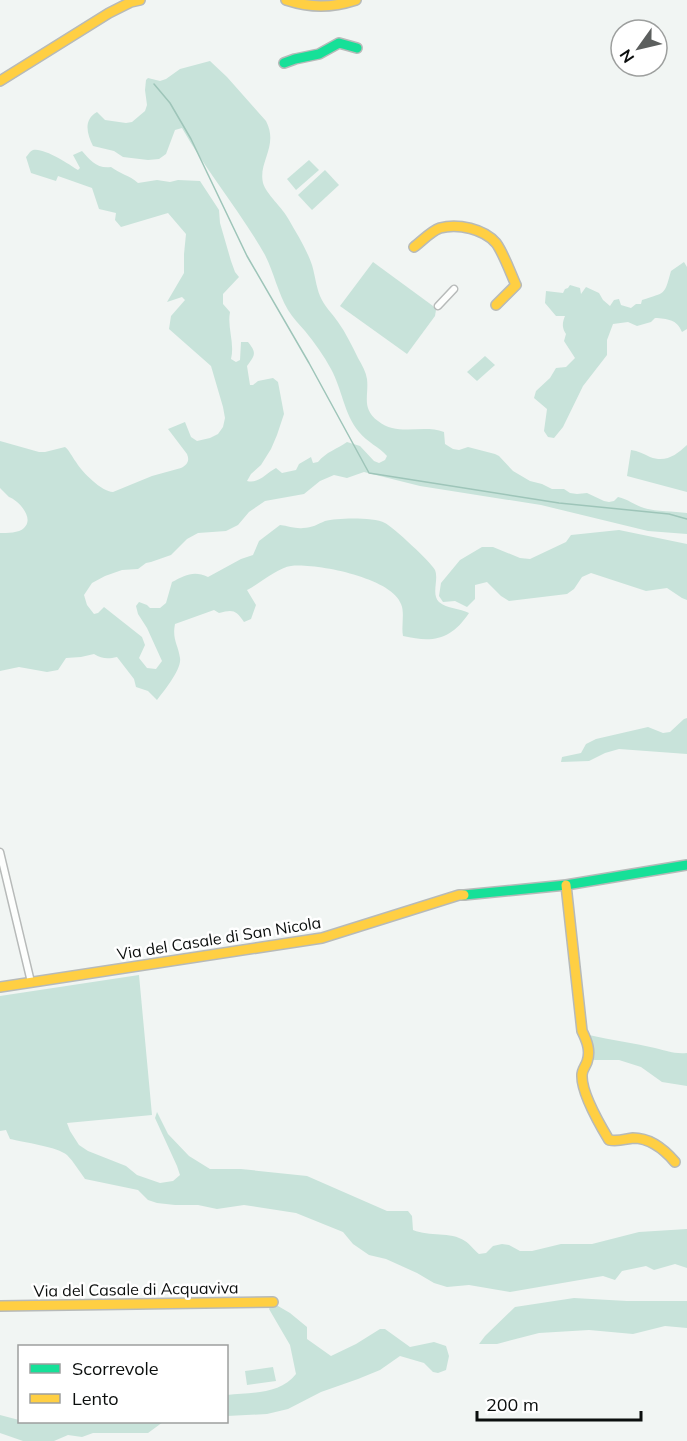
<svg xmlns="http://www.w3.org/2000/svg" width="687" height="1441" font-family="Mulish,sans-serif">
  <style>
    .green { fill: #c8e3da }
    .lines { fill: none; stroke-linecap: round; stroke-linejoin: round }
    .stream { stroke: #9ec5b9; stroke-width: 1.5 }
    .street-casing { stroke: #b7bab9; stroke-width: 9 }
    .fast-casing { stroke: #b7bab9; stroke-width: 12 }
    .slow-casing { stroke: #b7bab9; stroke-width: 12 }
    .street { stroke: #fdfefd; stroke-width: 6 }
    .fast { stroke: #16e098; stroke-width: 9 }
    .slow { stroke: #ffcf43; stroke-width: 9 }
    .labels { text-anchor: middle; stroke-width: 5; stroke-linejoin: round; paint-order: stroke }
    .street-label { font-size: 16px; fill: #0b0e0d; stroke: #fff }
  </style>
  <rect width="100%" height="100%" fill="#f1f5f3"/>
  <g class="green">
    <path d="M210,61L227,77L266,121C279,146 258,162 263,183C266,194 283,208 289,220C297,234 307,250 312,265C315,275 316,286 320,296C324,306 332,313 338,322C346,333 352,346 358,358C362,365 366,372 367,379C369,396 361,408 378,421C398,437 422,424 444,432L445,444L453,449L459,450L468,447L495,454L499,456L513,471L530,481L542,484L552,489H564L570,493L577,494L587,493L604,501L609,502L614,501L618,497C628,499 634,505 644,508C658,512 673,511 687,513V534L648,531L541,505L420,486L364,472L347,478L334,475L320,481L304,494L265,501L249,512L238,525L226,531L198,533L187,539L171,555L151,562L146,563L138,569L122,570L105,576L92,583L84,595L87,605L94,614L98,613L104,607L142,637L145,645L139,658L147,668L156,669L162,661L147,628L138,614L136,606L139,602L147,605L150,608H160L166,603L172,582C185,575 194,570 208,577L241,559L253,555L259,541L280,525C288,526 296,529 303,528C312,528 318,524 325,521C337,518 373,517 385,523C392,526 433,564 435,570C439,580 431,594 439,602C447,609 460,608 469,613C451,640 433,643 403,636C401,626 405,613 401,604C392,578 316,563 291,566C279,567 259,584 247,590L256,605L251,619L244,622C236,610 233,609 219,613L214,610L175,624C172,640 178,644 180,658C182,669 164,691 157,700L148,691L136,687L134,679L117,657C108,659 102,659 94,654L81,657L66,658L58,670L47,672L19,667L0,671V533C7,533 19,533 24,528C35,518 18,500 9,497L0,488V441L39,452H45L65,447C70,451 72,457 76,462C82,472 102,492 113,492L152,476L181,468C187,465 190,461 187,454L168,429L185,422L191,437L197,441L210,438L218,434L223,427L225,418L223,407L211,366L169,329L171,316L185,300L182,297L167,302L184,273V254L186,234L168,213L121,227L115,220L116,213L99,209L92,188L58,176L56,181L31,173L26,157C29,154 29,152 33,150C43,147 69,164 78,170L80,168L73,155L82,151C90,160 97,169 111,167C120,174 129,175 138,183L157,180L170,182L178,180L200,181L219,210L220,223L231,261L235,272L239,277L223,294V304L230,312C227,328 235,343 231,359L236,362L240,360L241,342H248C257,353 255,355 247,366L250,385H253L258,381L273,378L278,382L284,414L277,435L271,449L261,465L251,474L247,481C259,484 266,473 276,468L282,473L296,470L299,464L311,457L313,463L318,462C326,452 337,449 347,442L360,446L374,461L379,463L385,460L387,456C379,447 367,442 359,432C344,414 342,389 331,369C324,356 315,343 305,331C299,324 293,318 288,310C278,293 274,273 265,255C240,211 207,172 182,128L175,130L166,154L159,159L148,160L123,157L114,151L93,146C87,134 83,120 97,112L105,120L126,123L132,122L145,111L147,105L145,90L146,80L148,78L160,81L166,79L180,69Z"/>
    <path d="M309,160L319,170L296,190L287,179Z"/>
    <path d="M325,170L339,185L312,210L298,195Z"/>
    <path d="M373,262L433,306L436,310L435,316L407,354L340,306Z"/>
    <path d="M684,262L687,267V329L682,332C677,319 667,319 655,318L651,322L637,326L628,322L613,324L607,340V355L583,386L563,427L554,438L548,437L544,431L547,409L534,398L536,391L550,378L556,368L566,367L575,358L564,341L566,334C562,328 562,323 565,316H556L545,303L546,291L563,293L565,289L568,288L570,285L580,288L581,294L586,287L599,293L603,300L610,306L614,300L619,299L621,305L631,308L636,304H641L642,300C666,292 664,296 671,271Z"/>
    <path d="M485,356L495,365L477,381L467,372Z"/>
    <path d="M687,445V492L627,476L631,450C638,451 644,454 650,457C666,463 676,455 687,445Z"/>
    <path d="M619,530L687,544V600L682,598L667,588L646,591L591,573L582,577L574,589L567,594L509,601L501,596L487,582L475,585V599L467,607L455,601L443,602L439,596L441,583L460,560L482,547H493L520,558L530,559L566,542L571,535Z"/>
    <path d="M687,718V754L619,749L605,753L589,761L561,762L562,757L581,753L586,744L596,739L648,727L663,733L670,732L684,719Z"/>
    <path d="M139,975L152,1115L67,1123L70,1131L79,1145L88,1151L126,1166L137,1175L160,1183L173,1181L180,1175L177,1166L155,1118L157,1112L168,1134L189,1156L210,1169H241L307,1176L387,1211H408L412,1216L413,1230C430,1237 450,1231 465,1241C470,1244 474,1250 479,1254L486,1253L493,1246L502,1244L509,1245L520,1251H532L561,1244H592L639,1232L687,1229V1268L675,1264L654,1270L646,1266L622,1271L615,1280L603,1276L510,1292L469,1285L447,1287L434,1283L417,1273L386,1259L369,1255L353,1244L343,1232L296,1213L244,1205L217,1209L198,1205H175L157,1203L148,1200L138,1190L85,1179C79,1171 74,1162 67,1155C58,1147 23,1142 10,1139L6,1130L0,1131V996Z"/>
    <path d="M589,1035C611,1040 633,1043 655,1048C668,1051 673,1054 687,1053V1086L662,1082L641,1067L619,1060H590L592,1048Z"/>
    <path d="M574,1298L627,1301H687V1328L665,1326L633,1334L589,1330L539,1333L497,1344H479L485,1336L515,1307Z"/>
    <path d="M278,1306L290,1313L307,1327V1339L331,1356L356,1344L380,1329H385L410,1347L434,1342L446,1346L449,1356L446,1370L438,1373L433,1372L424,1363L400,1356L380,1370L358,1379L321,1392L288,1409L267,1414L227,1416V1395C250,1392 280,1395 296,1374L290,1345L269,1309L270,1307Z"/>
    <path d="M273,1367L276,1381L247,1385L245,1371Z"/>
    <path d="M0,1415L19,1420L20,1422H163L148,1433H93L82,1437L68,1435L54,1441H23L0,1433Z"/>
  </g>
  <g class="lines">
    <path class="stream" d="M154,84L170,103L191,139L247,256L309,363L369,473L559,503L669,514L687,519"/>
    <g class="street-casing">
      <g id="street">
        <path d="M438,306L454,289"/>
        <path d="M0,852L31,982"/>
      </g>
    </g>
    <g class="fast-casing">
      <g id="fast">
        <path d="M284,63L295,59L319,54L339,43L357,48"/>
        <path d="M464,895L566,885L687,865"/>
      </g>
    </g>
    <g class="slow-casing">
      <g id="slow">
        <path d="M286,0C311,8 331,8 356,0"/>
        <path d="M0,81L109,13L131,2L140,0"/>
        <path d="M414,247C422,241 431,231 440,228C458,223 484,229 496,243C503,252 511,274 516,285L496,305"/>
        <path d="M566,885L582,1031C587,1041 591,1051 587,1062C585,1067 582,1070 582,1075C581,1093 600,1125 609,1140C618,1142 625,1139 633,1138C651,1138 664,1149 675,1162"/>
        <path d="M0,987L322,938L459,895H464"/>
        <path d="M0,1306L273,1302"/>
      </g>
    </g>
    <use href="#street" class="street"/>
    <use href="#fast" class="fast"/>
    <use href="#slow" class="slow"/>
  </g>
  <g class="labels">
    <g class="street-label">
      <text transform="translate(219 938) rotate(-9)" y="6">Via del Casale di San Nicola</text>
      <text transform="translate(136 1289) rotate(-1)" y="6">Via del Casale di Acquaviva</text>
    </g>
  </g>
  <rect x="18" y="1345" width="210" height="78" fill="#ffffff" stroke="#9d9f9e" stroke-width="1.5"/>
  <rect x="30" y="1364" width="30" height="9" fill="#16e098" stroke="#9d9f9e" stroke-width="1.5"/>
  <text x="72" y="1375" font-size="18" fill="#0b0e0d">Scorrevole</text>
  <rect x="30" y="1394" width="30" height="9" fill="#ffcf43" stroke="#9d9f9e" stroke-width="1.5"/>
  <text x="72" y="1405" font-size="18" fill="#0b0e0d">Lento</text>
  <g transform="translate(639 48) rotate(236)"><circle r="28" fill="#ffffff" stroke="#9d9f9e" stroke-width="1.5"/>
  <path d="M0-4.5L10 22L0 15L-10 22Z" fill="#5c5f5e"/>
  <text y="-9" font-size="16" font-weight="bold" text-anchor="middle" fill="#0b0e0d">N</text>
  </g>
  <path d="M477 1411v9h164v-9" fill="none" stroke="#0b0e0d" stroke-width="3"/>
  <text x="486" y="1411" font-size="18" fill="#0b0e0d" stroke="#ffffff" stroke-width="4.5" paint-order="stroke">200 m</text>
</svg>
